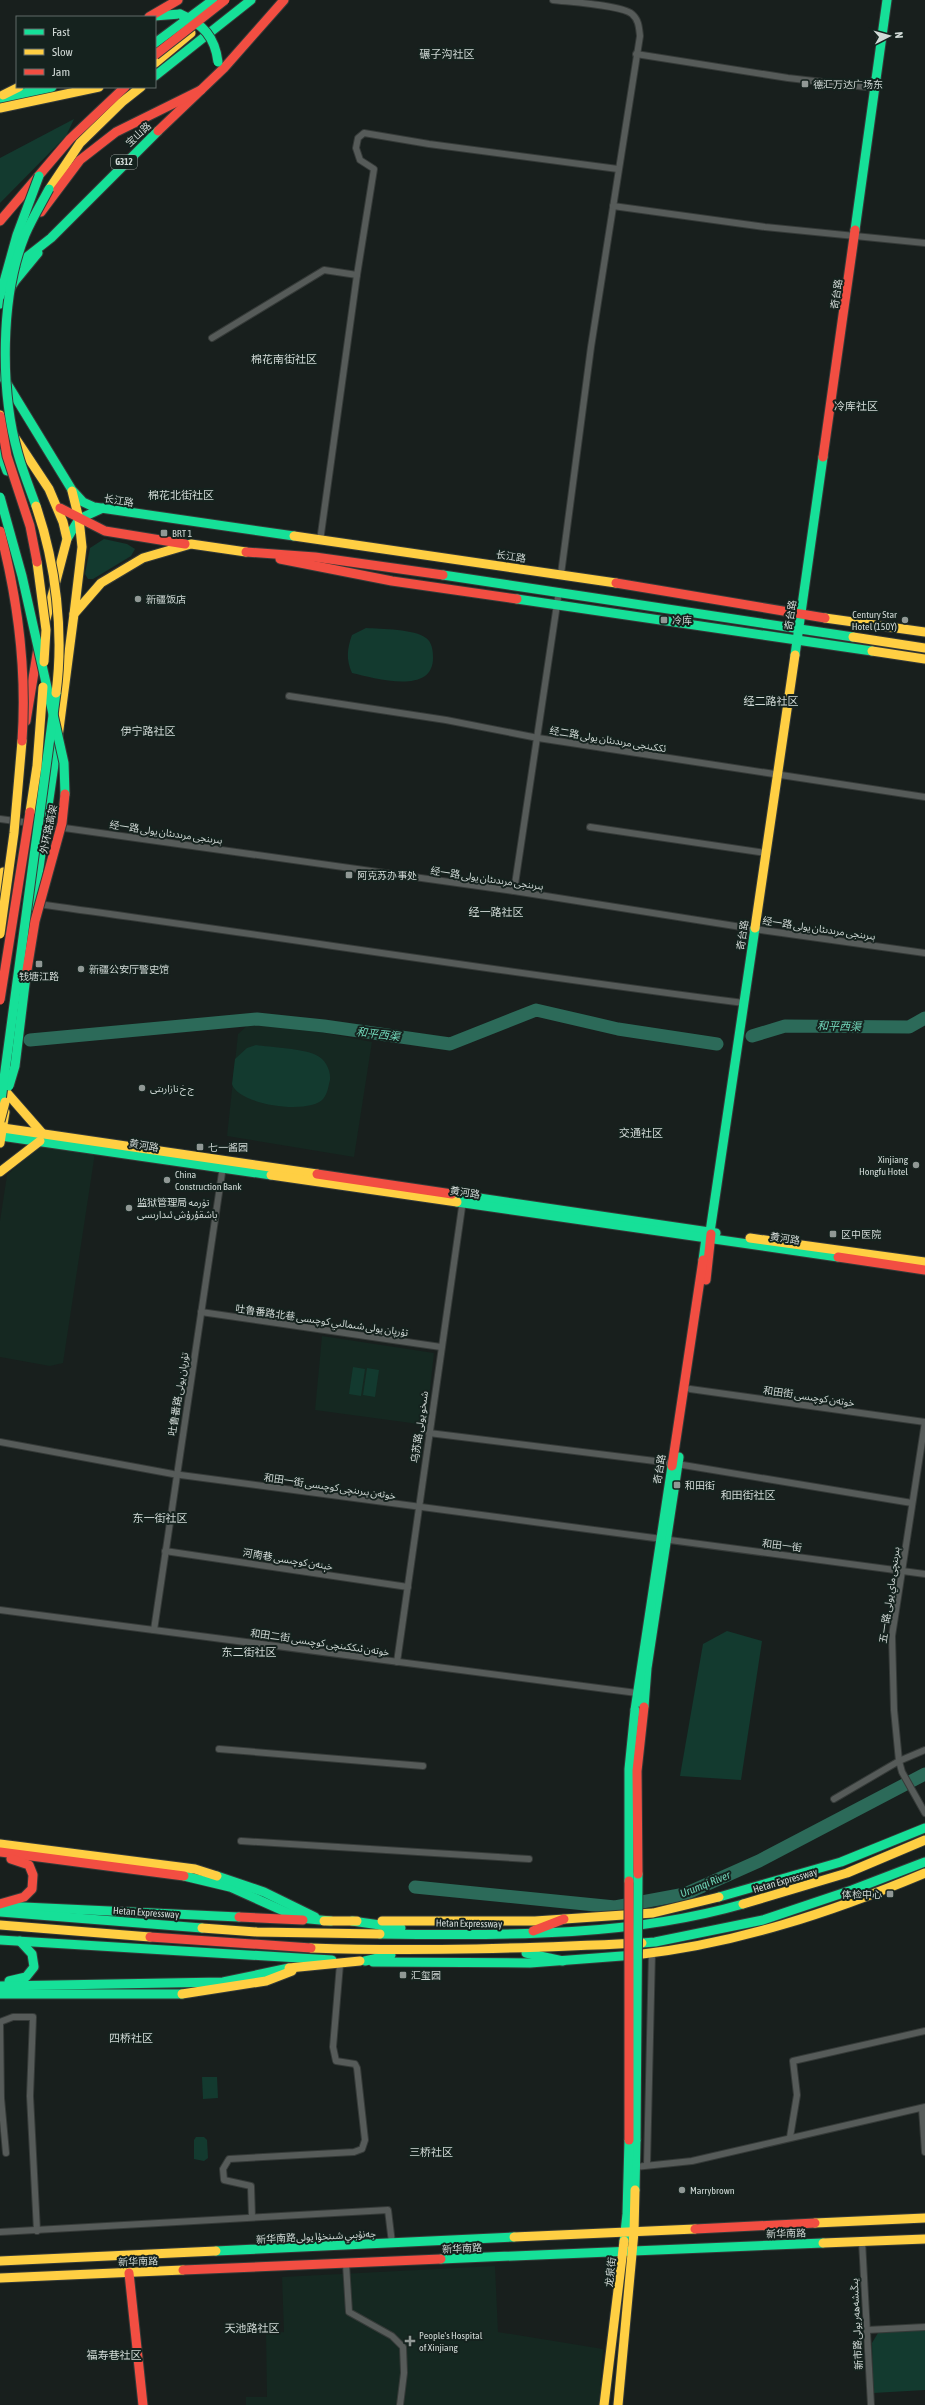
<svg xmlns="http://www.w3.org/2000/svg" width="925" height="2405" font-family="'Asap Condensed','Noto Sans Arabic','Noto Sans SC',sans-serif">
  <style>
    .built { fill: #152821 }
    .green { fill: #133a2f }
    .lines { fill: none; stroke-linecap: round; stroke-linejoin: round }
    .river { stroke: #2c6a59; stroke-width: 13 }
    .street-casing { stroke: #353a38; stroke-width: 8 }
    .fast-casing { stroke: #353a38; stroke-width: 11 }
    .slow-casing { stroke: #353a38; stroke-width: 11 }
    .jam-casing { stroke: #353a38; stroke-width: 11 }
    .street { stroke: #565b59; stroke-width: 6 }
    .fast { stroke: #16e098; stroke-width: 9 }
    .slow { stroke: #ffcf43; stroke-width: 9 }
    .jam { stroke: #f24e42; stroke-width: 9 }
    .fast-bridge-casing { stroke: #353a38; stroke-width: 11; stroke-linecap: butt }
    .slow-bridge-casing { stroke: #353a38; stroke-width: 11; stroke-linecap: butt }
    .jam-bridge-casing { stroke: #353a38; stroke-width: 11; stroke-linecap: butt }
    .fast-bridge { stroke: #16e098; stroke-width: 9 }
    .slow-bridge { stroke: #ffcf43; stroke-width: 9 }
    .jam-bridge { stroke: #f24e42; stroke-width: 9 }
    .poi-dot { fill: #909895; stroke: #15221e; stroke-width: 1.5 }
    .labels { text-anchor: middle; stroke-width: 4; stroke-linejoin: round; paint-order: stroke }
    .shield { fill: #15221e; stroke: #99a29f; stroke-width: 1 }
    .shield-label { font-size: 9px; font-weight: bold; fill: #d1d9d6 }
    .poi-label { font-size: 10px; fill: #d1d9d6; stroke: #15221e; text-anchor: start }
    .street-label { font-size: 10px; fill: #d1d9d6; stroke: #15221e }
    .neighbourhood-label { font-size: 11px; fill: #d1d9d6; stroke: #15221e }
    .water-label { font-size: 11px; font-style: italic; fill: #71d6b9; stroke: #15221e }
  </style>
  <rect width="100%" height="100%" fill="#181f1d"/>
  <g class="built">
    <path d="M249,1024L284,1025L372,1042L354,1157L227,1136L238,1034Z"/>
    <path d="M40,1146L95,1153L63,1363L50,1366L0,1357V1221L7,1175Z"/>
    <path d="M322,1336L434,1353L426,1425L315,1410Z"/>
    <path d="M495,2266L498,2332L603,2349L599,2405H246V2397H267L266,2333L284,2332L282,2277Z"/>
  </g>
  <g class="green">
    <path d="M74,119L66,136L0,203V158Z"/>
    <path d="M104,539L127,544L135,549L131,556L93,579H88L85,574L90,548Z"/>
    <path d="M366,628C381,629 415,629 426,638C432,642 433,651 433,657C434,696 374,678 352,673C346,659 347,649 352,635Z"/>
    <path d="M256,1045C269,1047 306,1049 316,1055C325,1059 331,1070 330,1080C328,1087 328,1093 323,1099C309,1115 238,1105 232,1084L235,1059L247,1048Z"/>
    <path d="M353,1367L365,1369L361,1396L349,1394Z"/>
    <path d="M367,1368L379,1370L375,1397L363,1395Z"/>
    <path d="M727,1631L762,1641L741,1780L680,1776L703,1644Z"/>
    <path d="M202,2077H217L218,2098L203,2099Z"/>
    <path d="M196,2137H204L207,2140L208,2158L204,2161L194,2159V2140Z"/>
    <path d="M925,2329V2390L873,2393L872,2343L878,2333Z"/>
  </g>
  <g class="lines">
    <g class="river">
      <path d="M752,1036L785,1026L909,1027L925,1018"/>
      <path d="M30,1040L257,1019L324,1026L450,1044L536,1010L618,1029L717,1044"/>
      <path d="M415,1887L615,1907L685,1894L759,1861L925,1774"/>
    </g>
    <g class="street-casing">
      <g id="street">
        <path d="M553,0C569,2 621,5 632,14C639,20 639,28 640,36L591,347L561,574"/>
        <path d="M636,54L788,78L875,88"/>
        <path d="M613,206L765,227L925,243"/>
        <path d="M212,338L324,270L357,275"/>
        <path d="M320,541L357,275L374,169L360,160L356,148L358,138L364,133L429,144L618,169"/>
        <path d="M289,696L446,720L538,738L925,797"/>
        <path d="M0,819L30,823"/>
        <path d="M43,825L514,891L754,929L925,953"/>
        <path d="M590,827L766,853"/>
        <path d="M514,891L559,591"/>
        <path d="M37,904C273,936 508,973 744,1003"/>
        <path d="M201,1312L441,1347"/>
        <path d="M690,1389L925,1422"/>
        <path d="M925,1422L892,1636L894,1710L899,1761L902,1772L925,1813"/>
        <path d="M429,1433L671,1463"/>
        <path d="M0,1442L173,1474L925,1574"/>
        <path d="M677,1464L912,1503"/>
        <path d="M165,1551L408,1587"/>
        <path d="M0,1610L637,1693"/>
        <path d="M154,1630L223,1166"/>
        <path d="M397,1662L463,1200"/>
        <path d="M219,1749L423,1766"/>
        <path d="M834,1799L899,1761L925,1750"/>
        <path d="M241,1841L529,1859"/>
        <path d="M0,2022L13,2017H33L30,2096L37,2231"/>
        <path d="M0,2022L1,2098L6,2153"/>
        <path d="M922,2108L925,2152"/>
        <path d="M790,2137L797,2095L793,2061L925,2031"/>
        <path d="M647,2165L652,1952"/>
        <path d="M635,2167L692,2161L925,2107"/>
        <path d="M252,2217L251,2186L224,2180L223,2169L229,2159L354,2152L362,2149L365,2140L357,2068L355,2064L336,2061L333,2047L340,1964"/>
        <path d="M0,2232L388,2210L392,2243"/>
        <path d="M862,2241L871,2405"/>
        <path d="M346,2264L349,2312L392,2336L403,2347L404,2373L400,2405"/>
        <path d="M867,2330L925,2327"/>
      </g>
    </g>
    <g class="fast-casing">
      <g id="fast">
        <path d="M154,16L180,14"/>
        <path d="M155,76L251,0"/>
        <path d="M0,98L52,87"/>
        <path d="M855,230L887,0"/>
        <path d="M14,267L51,238L158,131"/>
        <path d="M0,304L15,281L38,253"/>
        <path d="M0,372L72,490L83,502L94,507L294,536"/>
        <path d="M0,453L7,471"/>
        <path d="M67,539L79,519L103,508"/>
        <path d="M443,575L853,637"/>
        <path d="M517,599L872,651"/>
        <path d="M795,655L823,457"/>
        <path d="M32,916L58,737"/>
        <path d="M1,1136L271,1175"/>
        <path d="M452,1194L716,1233"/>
        <path d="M457,1202L838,1257"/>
        <path d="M703,1260L706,1238L710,1232L755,928"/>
        <path d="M644,1707L647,1668L679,1457"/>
        <path d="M635,1710L672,1466"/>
        <path d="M184,1876L230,1887L299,1918L331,1921"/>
        <path d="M217,1876L264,1892L315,1917"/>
        <path d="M719,1897L841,1862L925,1828"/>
        <path d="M2,1906L239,1917"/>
        <path d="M0,1912L202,1928"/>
        <path d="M352,1921L401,1928"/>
        <path d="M380,1934C502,1935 624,1938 743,1904"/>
        <path d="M0,1940L332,1960"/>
        <path d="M642,1943L655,1942L763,1920L852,1890L925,1862"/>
        <path d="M526,1953L563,1961"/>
        <path d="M365,1961L391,1955"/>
        <path d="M373,1962L530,1963L635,1955"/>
        <path d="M9,1981L26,1977L34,1967L32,1954L20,1941"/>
        <path d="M0,1986L223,1982L289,1968"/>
        <path d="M0,1994H182"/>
        <path d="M635,2190L636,2140"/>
        <path d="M624,2241L627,2214L629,2140"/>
        <path d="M216,2251L514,2237"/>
        <path d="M441,2259L823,2243"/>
      </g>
    </g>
    <g class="slow-casing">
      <g id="slow">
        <path d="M155,63L191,33"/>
        <path d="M3,95L19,87"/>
        <path d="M0,108L99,87"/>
        <path d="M50,188L80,143L122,102L141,87"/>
        <path d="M0,415L49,489L63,522L67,539L46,619"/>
        <path d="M72,491L79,519L82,547L74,614"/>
        <path d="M294,536L616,583"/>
        <path d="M825,618L925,632"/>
        <path d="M853,637L925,648"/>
        <path d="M872,651L925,659"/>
        <path d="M58,737L74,614L101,583L143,558L191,544L246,552"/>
        <path d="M0,892L3,872"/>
        <path d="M755,928L795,655"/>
        <path d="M7,1093L42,1133"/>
        <path d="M3,1128L317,1174"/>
        <path d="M0,1143L5,1112"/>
        <path d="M0,1172L40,1141"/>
        <path d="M271,1175L457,1202"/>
        <path d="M750,1238L925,1262"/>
        <path d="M0,1844L195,1869L217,1876"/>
        <path d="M743,1904L847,1873L925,1840"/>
        <path d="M324,1921H357"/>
        <path d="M382,1921H535L653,1913L719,1897"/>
        <path d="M0,1925L150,1937"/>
        <path d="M202,1928L257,1932L380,1934"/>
        <path d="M311,1948C422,1952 531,1948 642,1943"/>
        <path d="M635,1955C736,1944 832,1912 925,1873"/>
        <path d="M289,1968L360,1961"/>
        <path d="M182,1994L266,1981L292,1971"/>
        <path d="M815,2223L925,2218"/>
        <path d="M514,2237L695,2229"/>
        <path d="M823,2243L925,2239"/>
        <path d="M0,2261L216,2251"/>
        <path d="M0,2278L183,2270"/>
        <path d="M604,2405L624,2241"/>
        <path d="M618,2405L634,2232L635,2190"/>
      </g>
    </g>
    <g class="jam-casing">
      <g id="jam">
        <path d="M149,17L178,0"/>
        <path d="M158,131L224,68L284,0"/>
        <path d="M41,212L80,160L116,132L201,90"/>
        <path d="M0,221L70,139L125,87"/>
        <path d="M823,457L855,230"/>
        <path d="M60,508L105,531L185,544"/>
        <path d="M246,552L315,557L443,575"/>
        <path d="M280,559L392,581L517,599"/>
        <path d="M616,583L825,618"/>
        <path d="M26,721L38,648"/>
        <path d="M317,1174L452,1194"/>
        <path d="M838,1257L925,1270"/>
        <path d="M706,1280L711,1234"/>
        <path d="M672,1466L703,1260"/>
        <path d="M0,1852L184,1876"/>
        <path d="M0,1904L24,1897L32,1889L33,1875L29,1865L11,1859"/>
        <path d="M239,1917L303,1920"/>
        <path d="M533,1931L564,1919"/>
        <path d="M150,1937L311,1948"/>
        <path d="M695,2229L815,2223"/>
        <path d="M183,2270L441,2259"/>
        <path d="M129,2273L143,2405"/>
      </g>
    </g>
    <use href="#street" class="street"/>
    <use href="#fast" class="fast"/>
    <use href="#slow" class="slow"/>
    <use href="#jam" class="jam"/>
    <g class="fast-bridge-casing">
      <g id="fast-bridge">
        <path d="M180,14C203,24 215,37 218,62"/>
        <path d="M155,43L213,0"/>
        <path d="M0,296L17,235L39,176"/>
        <path d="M0,497L22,576L64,763L65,794"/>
        <path d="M36,506C30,489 23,472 18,454C0,391 0,296 25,235C32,219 41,204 49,189"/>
        <path d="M9,1086L15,1066L26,976"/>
        <path d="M0,1108L56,693"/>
        <path d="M629,1881V1769L635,1710"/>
        <path d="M636,2140L638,1874"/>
      </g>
    </g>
    <g class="slow-bridge-casing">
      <g id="slow-bridge">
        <path d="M36,506C56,564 64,633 56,693"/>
        <path d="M37,562L46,630L44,662"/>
        <path d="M30,812L37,766L43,687"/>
        <path d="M0,934L14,833L22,741"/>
        <path d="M0,1121L5,1102"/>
      </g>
    </g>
    <g class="jam-bridge-casing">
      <g id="jam-bridge">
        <path d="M155,55L225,0"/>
        <path d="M0,416L7,456L30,526L37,562"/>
        <path d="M0,531C18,600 27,669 22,741"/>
        <path d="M26,976L35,921L62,823L65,794"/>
        <path d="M0,1000L30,812"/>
        <path d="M638,1874L637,1771L644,1707"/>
        <path d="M629,1881V2140"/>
      </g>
    </g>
    <use href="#fast-bridge" class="fast-bridge"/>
    <use href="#slow-bridge" class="slow-bridge"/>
    <use href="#jam-bridge" class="jam-bridge"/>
  </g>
  <g class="poi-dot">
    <rect x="801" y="80" width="8" height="8" rx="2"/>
    <rect x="160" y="529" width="8" height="8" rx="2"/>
    <circle cx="138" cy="599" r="4"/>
    <rect x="660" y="616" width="8" height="8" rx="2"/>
    <circle cx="905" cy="620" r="4"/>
    <rect x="345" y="871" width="8" height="8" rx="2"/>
    <rect x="35" y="960" width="8" height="8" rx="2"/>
    <circle cx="81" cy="969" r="4"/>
    <circle cx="142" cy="1088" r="4"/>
    <rect x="196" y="1143" width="8" height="8" rx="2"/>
    <circle cx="916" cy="1165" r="4"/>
    <circle cx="167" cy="1180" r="4"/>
    <circle cx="129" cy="1208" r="4"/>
    <rect x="829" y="1230" width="8" height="8" rx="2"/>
    <rect x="673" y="1481" width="8" height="8" rx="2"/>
    <rect x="886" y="1890" width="8" height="8" rx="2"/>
    <rect x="399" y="1971" width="8" height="8" rx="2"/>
    <circle cx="682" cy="2190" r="4"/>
    <path d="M408 2335h4v4h4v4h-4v4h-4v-4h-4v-4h4z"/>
  </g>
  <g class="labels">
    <rect class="shield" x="111" y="155" width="26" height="14" rx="3"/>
    <g class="shield-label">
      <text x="124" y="165">G312</text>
    </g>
    <g class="poi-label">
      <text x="813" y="88">德汇万达广场东</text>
      <text x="172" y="537">BRT 1</text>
      <text x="146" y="603">新疆饭店</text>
      <text x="897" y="618" text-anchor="end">Century Star<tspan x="897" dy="12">Hotel (150Y)</tspan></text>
      <text x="672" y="624">冷库</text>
      <text x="357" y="879">阿克苏办事处</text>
      <text x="89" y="973">新疆公安厅警史馆</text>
      <text x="39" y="980" text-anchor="middle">钱塘江路</text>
      <text x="150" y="1092">ج خ نازارىتى</text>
      <text x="208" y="1151">七一酱园</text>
      <text x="908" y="1163" text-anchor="end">Xinjiang<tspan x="908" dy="12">Hongfu Hotel</tspan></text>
      <text x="175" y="1178">China<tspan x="175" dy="12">Construction Bank</tspan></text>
      <text x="137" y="1206">监狱管理局 تۈرمە<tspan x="137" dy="12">باشقۇرۇش ئىدارىسى</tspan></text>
      <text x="841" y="1238">区中医院</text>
      <text x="685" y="1489">和田街</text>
      <text x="882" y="1898" text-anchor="end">体检中心</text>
      <text x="411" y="1979">汇玺园</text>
      <text x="690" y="2194">Marrybrown</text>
      <text x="419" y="2339">People's Hospital<tspan x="419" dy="12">of Xinjiang</tspan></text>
    </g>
    <g class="street-label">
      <text transform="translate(138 134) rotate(-43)" y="4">宝山路</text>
      <text transform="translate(836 294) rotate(-82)" y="4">奇台路</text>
      <text transform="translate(119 500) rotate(9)" y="4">长江路</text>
      <text transform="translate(511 556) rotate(8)" y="4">长江路</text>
      <text transform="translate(790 615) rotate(-82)" y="4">奇台路</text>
      <text transform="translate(608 739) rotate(9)" y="4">经二路 ئككىنجى مرىدىئان يولى</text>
      <text transform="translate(48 829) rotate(-78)" y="4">外环路高架</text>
      <text transform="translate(166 832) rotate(8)" y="4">经一路 بىرىنجى مرىدىئان يولى</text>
      <text transform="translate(487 878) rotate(8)" y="4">经一路 بىرىنجى مرىدىئان يولى</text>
      <text transform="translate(819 928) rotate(8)" y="4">经一路 بىرىنجى مرىدىئان يولى</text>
      <text transform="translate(742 935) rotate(-82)" y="4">奇台路</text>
      <text transform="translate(144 1145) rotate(9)" y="4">黄河路</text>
      <text transform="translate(465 1192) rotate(8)" y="4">黄河路</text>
      <text transform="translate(785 1238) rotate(8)" y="4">黄河路</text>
      <text transform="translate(322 1320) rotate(8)" y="4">吐鲁番路北巷 تۇرپان يولى شىمالىي كوچىسى</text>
      <text transform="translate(178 1394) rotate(-81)" y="4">吐鲁番路 تۇرپان يولى</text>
      <text transform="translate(809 1396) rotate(8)" y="4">和田街 خوتەن كوچىسى</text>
      <text transform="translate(419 1427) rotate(-82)" y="4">乌苏路 شىخو يولى</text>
      <text transform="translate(659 1469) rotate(-81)" y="4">奇台路</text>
      <text transform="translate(330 1486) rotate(8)" y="4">和田一街 خوتەن بىرىنچى كوچىسى</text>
      <text transform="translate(782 1545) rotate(7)" y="4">和田一街</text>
      <text transform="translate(288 1559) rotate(9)" y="4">河南巷 خېنەن كوچىسى</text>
      <text transform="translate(889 1595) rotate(-82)" y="4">五一路 بىرىنچى ماي يولى</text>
      <text transform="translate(320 1642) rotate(8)" y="4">和田二街 خوتەن ئىككىنچى كوچىسى</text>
      <text transform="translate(785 1880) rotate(-16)" y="4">Hetan Expressway</text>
      <text transform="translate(146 1912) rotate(4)" y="4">Hetan Expressway</text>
      <text transform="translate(469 1923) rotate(1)" y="4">Hetan Expressway</text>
      <text transform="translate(786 2233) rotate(-2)" y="4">新华南路</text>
      <text transform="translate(316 2236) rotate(-3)" y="4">新华南路جەنۇبىي شىنخۇا يولى</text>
      <text transform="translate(462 2248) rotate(-3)" y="4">新华南路</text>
      <text transform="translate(138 2261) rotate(-2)" y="4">新华南路</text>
      <text transform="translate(610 2272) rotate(-83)" y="4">龙泉街</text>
      <text transform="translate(856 2324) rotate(-93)" y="4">新市路يىڭىشەھەر يولى</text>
    </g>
    <g class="neighbourhood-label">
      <text x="447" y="58">碾子沟社区</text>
      <text x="284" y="363">棉花南街社区</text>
      <text x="856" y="410">冷库社区</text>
      <text x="181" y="499">棉花北街社区</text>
      <text x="771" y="705">经二路社区</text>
      <text x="148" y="735">伊宁路社区</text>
      <text x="496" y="916">经一路社区</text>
      <text x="641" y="1137">交通社区</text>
      <text x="748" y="1499">和田街社区</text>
      <text x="160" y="1522">东一街社区</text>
      <text x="249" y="1656">东二街社区</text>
      <text x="131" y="2042">四桥社区</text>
      <text x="431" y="2156">三桥社区</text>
      <text x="252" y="2332">天池路社区</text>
      <text x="114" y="2359">福寿巷社区</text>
    </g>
    <g class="water-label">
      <text transform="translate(839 1026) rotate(1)" y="4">和平西渠</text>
      <text transform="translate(378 1034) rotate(7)" y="4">和平西渠</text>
      <text transform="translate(705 1884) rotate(-22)" y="4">Urumqi River</text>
    </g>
  </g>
  <rect x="16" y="16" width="140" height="72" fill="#15221e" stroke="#606b68"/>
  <rect x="24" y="29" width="20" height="6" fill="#16e098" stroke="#606b68"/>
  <text x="52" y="36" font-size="12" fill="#d1d9d6">Fast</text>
  <rect x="24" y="49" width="20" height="6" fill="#ffcf43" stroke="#606b68"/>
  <text x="52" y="56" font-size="12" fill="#d1d9d6">Slow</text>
  <rect x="24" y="69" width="20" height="6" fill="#f24e42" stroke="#606b68"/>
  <text x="52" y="76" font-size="12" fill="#d1d9d6">Jam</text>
  <g transform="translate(889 36) rotate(84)" stroke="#15221e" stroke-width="3" paint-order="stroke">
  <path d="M0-3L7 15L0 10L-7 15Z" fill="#d1d9d6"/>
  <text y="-6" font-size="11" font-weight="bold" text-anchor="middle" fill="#d1d9d6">N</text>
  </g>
</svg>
